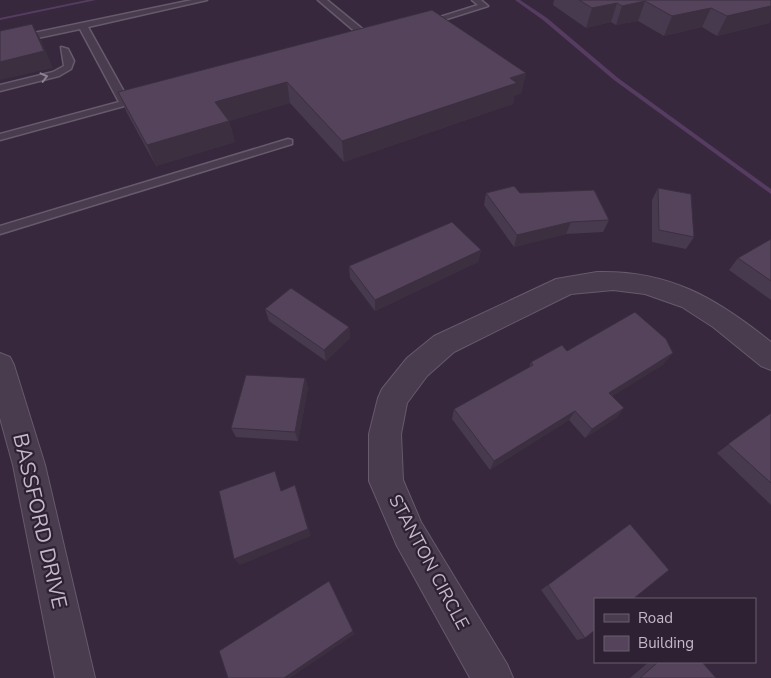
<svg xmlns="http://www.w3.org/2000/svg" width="771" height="678" font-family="'Nunito Sans',sans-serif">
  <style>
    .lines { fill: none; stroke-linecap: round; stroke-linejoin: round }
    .stream { fill: #563c61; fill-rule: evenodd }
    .lane-casing { stroke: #675a6c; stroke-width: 3 }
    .street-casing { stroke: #675a6c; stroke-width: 2 }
    .lane { fill: #493c4e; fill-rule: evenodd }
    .street { fill: #493c4e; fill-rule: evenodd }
    .wall { fill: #483a4e }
    .shaded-wall { fill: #3b2f40 }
    .building { fill: #54435b; stroke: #3b2f40 }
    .oneway { stroke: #8d8192 }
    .labels { text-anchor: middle; stroke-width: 4.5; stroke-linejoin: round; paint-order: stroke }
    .street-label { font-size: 18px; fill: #c4b9c9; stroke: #2e2133 }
    .near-street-label { font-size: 21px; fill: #c4b9c9; stroke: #2e2133 }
  </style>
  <rect width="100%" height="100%" fill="#37283e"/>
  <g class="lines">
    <g class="stream">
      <path d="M87,0H96L0,20V18Z"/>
      <path d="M515,0H520L547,18L618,78L771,189V194L614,80L543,20Z"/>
    </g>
    <g class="lane-casing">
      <g id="lane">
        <path d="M192,0H207L88,27L128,99H135V103L0,140V134L119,102L80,29L0,46V40Z"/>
        <path d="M318,0H327L371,36V40H365Z"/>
        <path d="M472,0H481L488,6L428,25L421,23L478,5Z"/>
        <path d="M61,47L68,49L74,61L71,69L59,76L0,91V85L53,72L64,66Z"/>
        <path d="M288,139L292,140V144L0,234V226Z"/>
      </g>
    </g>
    <g class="street-casing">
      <g id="street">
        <path d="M597,272C669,270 716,298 771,342V370L761,366L713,327L682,307L645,294L613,290L571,294L454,352L427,376L407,403L401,434L403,480L421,522L507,664L513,678H470L397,546L369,481V434L378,398L382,389L407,358L434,336L556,279Z"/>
        <path d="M0,353L10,357L14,365L45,465L95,678H55L13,465L0,418Z"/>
      </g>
    </g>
    <use href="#lane" class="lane"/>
    <use href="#street" class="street"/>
  </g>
  <g class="wall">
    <path d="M554,0H771V19L769,23L717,36L702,27L664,36L638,21L616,25L611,22L586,28L553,5Z"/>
    <path d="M432,10L526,73L521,93L514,96L513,104L344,162L290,103L229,121L235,142L156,166L127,113L118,92Z"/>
    <path d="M658,188L694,237L686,249L652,242V200Z"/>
    <path d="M486,193H520L609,220L603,232L566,234L514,247L484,205Z"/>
    <path d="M771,239V300L729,270L738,258Z"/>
    <path d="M481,250L478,262L375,311L350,278L349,266Z"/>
    <path d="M265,309L349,327L350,338L326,361L269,321Z"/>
    <path d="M567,351L664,364L612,396L624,408L616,418L585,438L569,420L490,470L452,419L454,409L529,368L531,362Z"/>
    <path d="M305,378L308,388L298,441L236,437L231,428Z"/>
    <path d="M771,413V505L717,453Z"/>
    <path d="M630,524L585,638L577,640L541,590Z"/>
    <path d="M649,662H702L716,678H630Z"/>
  </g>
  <g class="shaded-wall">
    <path d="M645,1L638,21L616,25L622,6Z"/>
    <path d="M617,3L611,22L586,28L592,8Z"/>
    <path d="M771,6V19L769,23L717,36L727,16Z"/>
    <path d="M711,8L702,27L664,36L672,16Z"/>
    <path d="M32,24L41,40L53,68L0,80V62Z"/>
    <path d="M526,73L521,93L514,96L513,104L344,162L342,141Z"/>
    <path d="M287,82L290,103L229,121L235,142L156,166L147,145L215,102Z"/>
    <path d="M571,222L566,234L514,247L517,235Z"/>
    <path d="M481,250L478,262L375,311V300Z"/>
    <path d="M349,327L350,338L326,361L324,350Z"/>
    <path d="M673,353L664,364L602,403L609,393Z"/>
    <path d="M305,378L308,388L298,441L295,432Z"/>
    <path d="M624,408L616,418L585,438L592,429Z"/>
    <path d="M575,411L569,420L490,470L494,461Z"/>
    <path d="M295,485L298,493L311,536L240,565L234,559Z"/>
    <path d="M353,631L355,634L290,678H284Z"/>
  </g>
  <g class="building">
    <path d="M579,0H771V6L727,16L711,8L672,16L645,1L622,6L617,3L592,8Z"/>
    <path d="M432,10L526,73L510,78L517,83L342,141L287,82L215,102L229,121L147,145L118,92Z"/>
    <path d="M32,24L44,51L0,62V31Z"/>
    <path d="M514,186L520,193L594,190L609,220L571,222L517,235L486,193Z"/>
    <path d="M658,188L691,194L694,237L659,230Z"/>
    <path d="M452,222L481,250L375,300L349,266Z"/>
    <path d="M771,239V281L738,258Z"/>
    <path d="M291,288L349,327L324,350L265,309Z"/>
    <path d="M635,312L666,339L673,353L609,393L624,408L592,429L575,411L494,461L454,409L533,365L531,362L562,345L567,351Z"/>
    <path d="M246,375L305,378L295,432L231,428Z"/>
    <path d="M771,413V483L728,444Z"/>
    <path d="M275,471L281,491L295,485L308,529L234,559L219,491Z"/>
    <path d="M630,524L669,570L633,599H595V630L585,638L548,585Z"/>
    <path d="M329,581L353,631L284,678H228L219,651Z"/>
    <path d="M658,662H702L716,678H640Z"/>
  </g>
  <defs><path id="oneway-chevron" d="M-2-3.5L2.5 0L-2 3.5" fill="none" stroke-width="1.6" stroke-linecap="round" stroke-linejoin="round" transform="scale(1.25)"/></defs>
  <use class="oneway" href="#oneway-chevron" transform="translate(44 77) rotate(-14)"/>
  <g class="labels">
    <g class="street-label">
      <text transform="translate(429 562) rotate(62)" y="6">STANTON CIRCLE</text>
    </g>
    <g class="near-street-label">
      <text transform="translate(40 521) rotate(77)" y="7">BASSFORD DRIVE</text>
    </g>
  </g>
  <rect x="594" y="598" width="162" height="65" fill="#2e2133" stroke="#6a5e6f"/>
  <rect x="604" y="614" width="25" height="8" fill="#493c4e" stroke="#6a5e6f"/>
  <text x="638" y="623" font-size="15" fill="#c4b9c9">Road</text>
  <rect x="604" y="636" width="25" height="15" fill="#54435b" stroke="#6a5e6f"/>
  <text x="638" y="648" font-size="15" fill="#c4b9c9">Building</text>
</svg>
